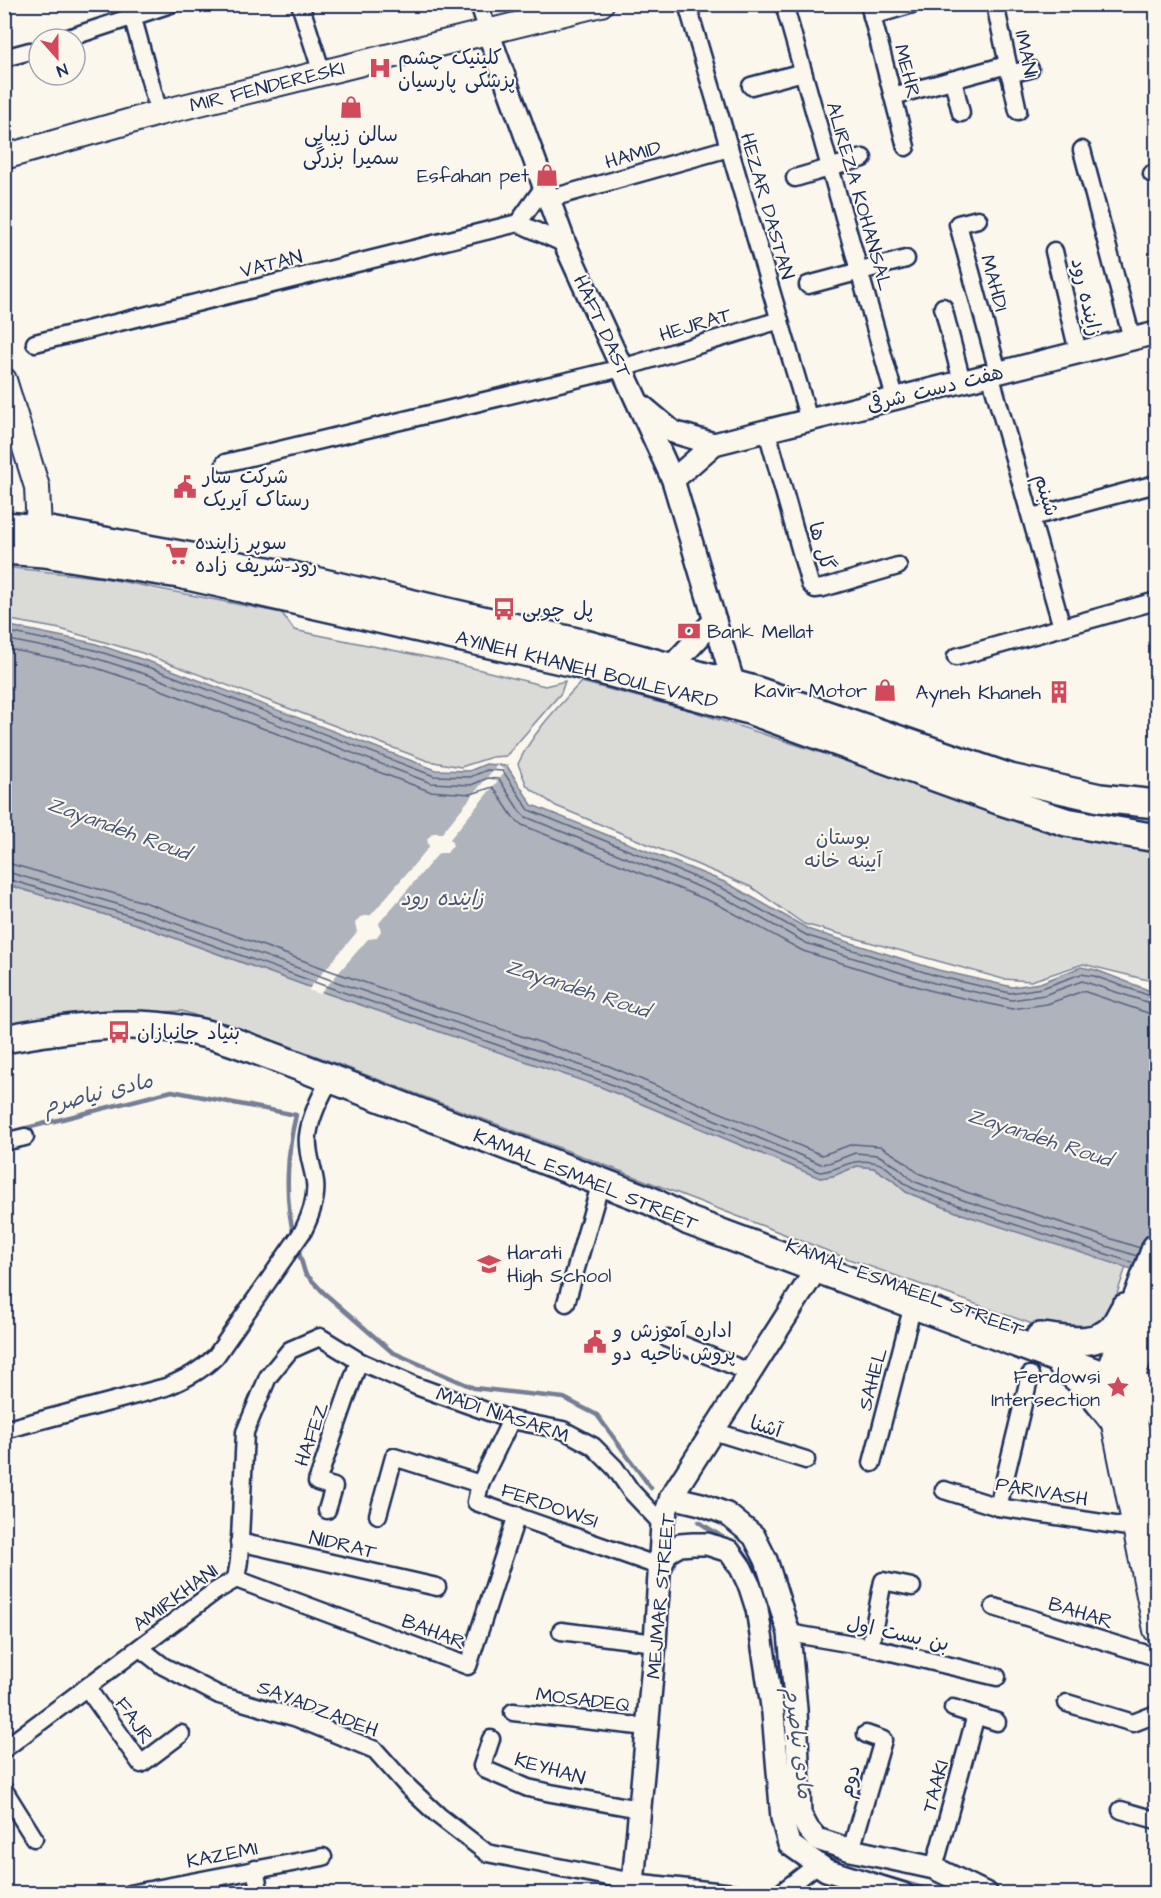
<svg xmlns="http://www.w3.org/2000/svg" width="1161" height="1898" font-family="'Architects Daughter','Playpen Sans Arabic',sans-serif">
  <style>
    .green { fill: #dadad7; stroke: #7a849a; stroke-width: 1.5 }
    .water { fill: #afb3bb; stroke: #747e96; stroke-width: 1.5 }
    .pier { fill: #fbf7ec }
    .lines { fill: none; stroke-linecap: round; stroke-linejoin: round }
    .shore { stroke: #566483; stroke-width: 1.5 }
    .stream { stroke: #747e96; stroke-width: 4.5 }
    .minor-casing { stroke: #1b2f5e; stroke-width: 21 }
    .tertiary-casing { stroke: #1b2f5e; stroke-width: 26 }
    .secondary-casing { stroke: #1b2f5e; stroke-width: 28 }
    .primary-casing { stroke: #1b2f5e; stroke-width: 32 }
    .minor { stroke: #fbf7ec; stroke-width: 16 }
    .tertiary { stroke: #fbf7ec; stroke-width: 21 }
    .secondary { stroke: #fbf7ec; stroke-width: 24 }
    .primary { stroke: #fbf7ec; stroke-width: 27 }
    .labels { text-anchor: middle; stroke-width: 4.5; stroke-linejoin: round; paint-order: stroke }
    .street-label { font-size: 20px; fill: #1b2f5e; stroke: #fbf7ec }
    .poi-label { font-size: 20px; fill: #1b2f5e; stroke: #fbf7ec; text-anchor: start }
    .park-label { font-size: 20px; fill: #415176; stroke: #fbf7ec }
    .water-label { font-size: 21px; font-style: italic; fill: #47577a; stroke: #fbf7ec }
  </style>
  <rect width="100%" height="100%" fill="#fbf7ec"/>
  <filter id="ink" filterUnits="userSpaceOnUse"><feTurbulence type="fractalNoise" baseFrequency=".0167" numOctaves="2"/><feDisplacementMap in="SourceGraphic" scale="12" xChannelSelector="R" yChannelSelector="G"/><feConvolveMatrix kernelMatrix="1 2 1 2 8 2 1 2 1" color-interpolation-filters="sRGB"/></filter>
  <g filter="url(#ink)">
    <g class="green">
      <path d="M4,567L104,578L282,613L294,630L441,660L545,686L565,681L561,693L506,756L492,757L461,767L428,761L142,653L60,629L5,619Z"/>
      <path d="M581,682L692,711L927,787L1037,827L1106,843L1156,851V982L1083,964L1031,981L1003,979L804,924L751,887L556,806L527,786L518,764C532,733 558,707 581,682Z"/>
      <path d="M5,884L139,925L326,993L601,1087L820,1178L833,1176L857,1166L874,1168L891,1179L906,1192L959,1213L1126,1267L1115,1300L1096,1328L1049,1330L846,1258L584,1157L287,1045L182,1011L120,1013L5,1034Z"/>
    </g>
    <path class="water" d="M5,625L93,643L156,664L436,770L469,771L486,764L507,766L532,805L727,883L810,930L938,970L1012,987L1040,983L1081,967L1096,970L1156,993V1277L959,1213L906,1192L891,1179L874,1168L857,1166L833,1176L820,1178L601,1087L326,993L139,925L5,884Z"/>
    <path class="pier" d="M497,765L506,771L450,839L453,845L447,853H439L379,923L381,931L376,938L368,939L320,994L308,990L357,932L355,923L360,917L371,915L429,847L427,839L433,833H442Z"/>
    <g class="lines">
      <g class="shore">
        <path d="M4,631L91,649L154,669L434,776L470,777L487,770L503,771L529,810L724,889L808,936L937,976L1010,993L1042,988L1081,974L1094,976L1156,998"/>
        <path d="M4,639L89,656L151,676L431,783L471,785L488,778L499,779L520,812L526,817L721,896L806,943L934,983L1012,1000L1044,995L1082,981L1156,1005"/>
        <path d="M4,648L87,665L148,685L429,791L471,794L493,787L513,817L522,825L717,904L803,951L932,991L1012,1009L1047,1004L1083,991L1148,1013L1156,1014"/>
        <path d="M4,862L147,903L334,972L609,1066L822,1155L853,1144L880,1146L904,1161L918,1173L966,1192L1140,1248"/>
        <path d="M4,871L144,912L331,980L606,1074L821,1164L829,1163L855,1153L878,1155L899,1168L913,1181L963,1200L1137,1256"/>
        <path d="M4,878L141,919L328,987L603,1081L820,1172C842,1170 848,1158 873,1162C890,1164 899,1183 914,1189C986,1217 1061,1239 1134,1263"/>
      </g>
      <g class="stream">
        <path d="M19,1130L172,1091L296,1115C287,1151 284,1199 294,1235"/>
        <path d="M297,1246L305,1273L323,1292L392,1352L474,1388L564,1398L597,1415L651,1488"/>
        <path d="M699,1522L728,1541"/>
        <path d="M811,1847L845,1866"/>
        <path d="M885,1877L943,1894"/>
      </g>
      <g class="minor-casing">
        <g id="minor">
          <path d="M129,4L159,113"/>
          <path d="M300,4L322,73"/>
          <path d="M479,4L488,32"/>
          <path d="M687,4L809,420"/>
          <path d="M784,4L895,398"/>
          <path d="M869,4L906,147"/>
          <path d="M995,4L1018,111"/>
          <path d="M872,16L913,4"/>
          <path d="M65,39L171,4"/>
          <path d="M4,58L30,51"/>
          <path d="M1009,74L1030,69"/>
          <path d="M953,80L961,113"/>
          <path d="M751,86L803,72"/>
          <path d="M893,96L1007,65"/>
          <path d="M1082,150L1132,339"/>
          <path d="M1152,174L1156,173"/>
          <path d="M795,178L863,158"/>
          <path d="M544,187L518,223L565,244"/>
          <path d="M548,199L729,148"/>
          <path d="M978,219L958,224L998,372"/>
          <path d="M1054,251L1078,352"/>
          <path d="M808,285L906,259"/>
          <path d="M943,307L962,382"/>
          <path d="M35,343L518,223"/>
          <path d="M990,374L1062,627"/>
          <path d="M767,431L810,584L815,589L823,588L898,566"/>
          <path d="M225,463L622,368L780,320"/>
          <path d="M1032,517L1156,484"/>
          <path d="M956,657L1156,601"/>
          <path d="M4,1142L25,1137"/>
          <path d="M566,1303L601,1182"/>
          <path d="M668,1339L749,1372"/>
          <path d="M511,1420L480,1484L476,1502L661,1567"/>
          <path d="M4,1430L166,1387C185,1379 201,1371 216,1356L303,1231C310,1217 317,1198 315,1182C313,1167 306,1151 308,1136C310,1117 321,1096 330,1079"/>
          <path d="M713,1431L806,1460"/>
          <path d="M872,1463L913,1305"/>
          <path d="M944,1490L998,1507L1134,1528"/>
          <path d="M998,1507L1030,1375"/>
          <path d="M327,1510L334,1487L317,1482L359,1361"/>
          <path d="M378,1515L394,1457L480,1484"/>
          <path d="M239,1542L437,1587"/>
          <path d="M236,1579L468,1666L517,1515"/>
          <path d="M994,1607L1156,1657"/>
          <path d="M561,1631L655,1643"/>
          <path d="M789,1633L870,1647L997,1677"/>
          <path d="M870,1647L883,1581L912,1587"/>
          <path d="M140,1648L163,1666L219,1695L297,1718L375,1750L408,1787L439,1816L487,1853L633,1882L743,1894"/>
          <path d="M87,1688L141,1764L181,1734"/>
          <path d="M1067,1703L1133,1723L1156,1714"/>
          <path d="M953,1708L997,1722"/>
          <path d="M513,1712L647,1727"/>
          <path d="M491,1739L482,1766L486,1770L528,1788L551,1793L639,1809"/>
          <path d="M4,1749L214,1592L236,1579L239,1561L245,1432L268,1377L290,1350L320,1337L359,1361L416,1386L511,1420L563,1430L593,1446L615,1468L631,1491L662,1524"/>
          <path d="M4,1790L34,1838"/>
          <path d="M1121,1810L1156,1820"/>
          <path d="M851,1850L883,1740L866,1734"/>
          <path d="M934,1868L976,1715"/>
          <path d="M255,1869L260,1894"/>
          <path d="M129,1894L323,1857"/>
          <path d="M779,1894L818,1864"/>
        </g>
      </g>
      <g class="tertiary-casing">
        <g id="tertiary">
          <path d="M488,32L565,244L673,480L734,685"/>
          <path d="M642,406L673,432L714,444"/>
          <path d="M673,480L714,444L1156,333"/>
          <path d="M671,667L715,620"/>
          <path d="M671,1497L701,1504L727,1514L754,1536L766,1560L789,1633L796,1709L800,1814L808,1829L817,1839L851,1850L934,1868L987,1894"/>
          <path d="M661,1567L666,1553L680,1545L693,1544H707L729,1551L741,1568L750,1587L757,1609L773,1713L782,1818L789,1844L826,1870L903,1894"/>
          <path d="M632,1894L655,1643L662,1524L671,1497L817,1268"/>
        </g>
      </g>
      <g class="secondary-casing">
        <g id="secondary">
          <path d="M4,157L159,113L601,4"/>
          <path d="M4,380L37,487L39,529L36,546"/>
          <path d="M1108,1377L1113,1419L1156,1630"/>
          <path d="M1130,1396L1156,1526"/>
        </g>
      </g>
      <g class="primary-casing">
        <g id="primary">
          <path d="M4,526L39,529L289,575L581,643L754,690L1010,778L1100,798L1156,804"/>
          <path d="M4,550L44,553L179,574L574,663L749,710L1001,801L1066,822L1156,838"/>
          <path d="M4,1039C64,1028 125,1019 186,1030C215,1034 242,1045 269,1055L651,1201L689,1221L1102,1375L1156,1393"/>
          <path d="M1040,1337C1064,1339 1095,1348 1113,1328C1118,1322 1121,1314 1125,1308"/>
          <path d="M1062,1365L1086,1386L1113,1419"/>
          <path d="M1108,1377L1156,1248"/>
          <path d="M1129,1383L1156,1306"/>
          <path d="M1134,1413L1156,1397"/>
        </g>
      </g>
      <use href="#minor" class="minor"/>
      <use href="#tertiary" class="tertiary"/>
      <use href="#secondary" class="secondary"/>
      <use href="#primary" class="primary"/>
    </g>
  </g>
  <defs>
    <g id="hospital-bare" transform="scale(1.8)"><path d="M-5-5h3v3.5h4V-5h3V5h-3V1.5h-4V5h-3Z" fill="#d1495b" stroke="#fbf7ec" stroke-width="2.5" paint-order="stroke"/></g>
    <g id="shop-bare" transform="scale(1.8)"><path d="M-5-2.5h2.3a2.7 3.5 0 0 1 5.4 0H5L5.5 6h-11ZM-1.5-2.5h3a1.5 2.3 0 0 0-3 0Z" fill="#d1495b" stroke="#fbf7ec" stroke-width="2.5" paint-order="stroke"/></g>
    <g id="civic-bare" transform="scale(1.8)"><path d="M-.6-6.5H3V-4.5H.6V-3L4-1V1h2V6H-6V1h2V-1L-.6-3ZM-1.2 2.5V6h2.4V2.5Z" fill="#d1495b" stroke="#fbf7ec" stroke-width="2.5" paint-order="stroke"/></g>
    <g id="supermarket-bare" transform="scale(1.8)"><path d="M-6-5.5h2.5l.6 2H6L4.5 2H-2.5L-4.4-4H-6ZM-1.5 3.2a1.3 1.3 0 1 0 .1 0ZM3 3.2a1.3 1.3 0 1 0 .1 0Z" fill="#d1495b" stroke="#fbf7ec" stroke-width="2.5" paint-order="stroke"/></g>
    <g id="bus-bare" transform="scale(1.8)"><path d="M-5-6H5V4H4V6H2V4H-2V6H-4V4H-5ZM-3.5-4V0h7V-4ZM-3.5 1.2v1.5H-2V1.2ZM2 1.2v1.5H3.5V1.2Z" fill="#d1495b" stroke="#fbf7ec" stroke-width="2.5" paint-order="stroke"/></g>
    <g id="bank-bare" transform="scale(1.8)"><path d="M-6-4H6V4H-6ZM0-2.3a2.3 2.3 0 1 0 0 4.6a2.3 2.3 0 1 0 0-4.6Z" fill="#d1495b" stroke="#fbf7ec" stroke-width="2.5" paint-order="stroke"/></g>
    <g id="building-bare" transform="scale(1.8)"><path d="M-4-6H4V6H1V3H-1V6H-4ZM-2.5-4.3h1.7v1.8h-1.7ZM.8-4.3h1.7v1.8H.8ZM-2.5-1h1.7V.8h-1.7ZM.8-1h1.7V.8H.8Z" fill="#d1495b" stroke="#fbf7ec" stroke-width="2.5" paint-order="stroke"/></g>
    <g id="school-bare" transform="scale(1.8)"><path d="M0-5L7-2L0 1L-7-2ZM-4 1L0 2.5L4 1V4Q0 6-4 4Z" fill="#d1495b" stroke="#fbf7ec" stroke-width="2.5" paint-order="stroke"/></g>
    <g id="sight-bare" transform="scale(1.8)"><path d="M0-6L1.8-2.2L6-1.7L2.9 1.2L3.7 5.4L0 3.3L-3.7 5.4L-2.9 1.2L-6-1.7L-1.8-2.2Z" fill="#d1495b" stroke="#fbf7ec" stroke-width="2.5" paint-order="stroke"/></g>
  </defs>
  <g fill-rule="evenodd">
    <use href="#hospital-bare" x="380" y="68"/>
    <use href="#shop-bare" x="351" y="107"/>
    <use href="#shop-bare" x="547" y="175"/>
    <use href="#civic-bare" x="185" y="487"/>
    <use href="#supermarket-bare" x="177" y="554"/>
    <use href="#bus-bare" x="504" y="609"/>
    <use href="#bank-bare" x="689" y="631"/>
    <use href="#shop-bare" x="885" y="690"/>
    <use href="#building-bare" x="1059" y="692"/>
    <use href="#bus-bare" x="119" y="1032"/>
    <use href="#school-bare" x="489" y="1264"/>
    <use href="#civic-bare" x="595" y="1342"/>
    <use href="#sight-bare" x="1118" y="1387"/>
  </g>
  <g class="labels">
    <g class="street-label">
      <text transform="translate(1027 54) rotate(78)" y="7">IMANI</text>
      <text transform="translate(908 71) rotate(76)" y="7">MEHR</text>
      <text transform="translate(267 86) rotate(-14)" y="7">MIR FENDERESKI</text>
      <text transform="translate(633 154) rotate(-16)" y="7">HAMID</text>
      <text transform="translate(860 196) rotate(74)" y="7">ALIREZA KOHANSAL</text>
      <text transform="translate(768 206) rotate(74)" y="7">HEZAR DASTAN</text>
      <text transform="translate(271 263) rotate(-14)" y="7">VATAN</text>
      <text transform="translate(995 283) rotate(75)" y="7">MAHDI</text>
      <text transform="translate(1087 297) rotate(77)" y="7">زاینده رود</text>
      <text transform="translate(695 324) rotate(-17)" y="7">HEJRAT</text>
      <text transform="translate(603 326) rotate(65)" y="7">HAFT DAST</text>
      <text transform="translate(935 388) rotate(-14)" y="7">هفت دست شرقی</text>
      <text transform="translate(1047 495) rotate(74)" y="7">شبنم</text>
      <text transform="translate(822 546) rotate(74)" y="7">گل ها</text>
      <text transform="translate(587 669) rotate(14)" y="7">AYINEH KHANEH BOULEVARD</text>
      <text transform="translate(586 1179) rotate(22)" y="7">KAMAL ESMAEL STREET</text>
      <text transform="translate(905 1287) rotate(20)" y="7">KAMAL ESMAEEL STREET</text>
      <text transform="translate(872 1379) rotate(-75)" y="7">SAHEL</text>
      <text transform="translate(503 1414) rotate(18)" y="7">MADI NIASARM</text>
      <text transform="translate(766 1426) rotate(17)" y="7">آشنا</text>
      <text transform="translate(311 1434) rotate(-71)" y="7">HAFEZ</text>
      <text transform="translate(1042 1491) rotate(10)" y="7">PARIVASH</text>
      <text transform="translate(550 1505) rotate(19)" y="7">FERDOWSI</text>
      <text transform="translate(343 1544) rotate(13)" y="7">NIDRAT</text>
      <text transform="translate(660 1596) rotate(-85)" y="7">MEJMAR STREET</text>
      <text transform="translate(175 1597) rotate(-36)" y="7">AMIRKHANI</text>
      <text transform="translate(1081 1612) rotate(17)" y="7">BAHAR</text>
      <text transform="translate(434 1631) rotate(21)" y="7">BAHAR</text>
      <text transform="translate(898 1633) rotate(12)" y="7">بن بست اول</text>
      <text transform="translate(583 1699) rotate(7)" y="7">MOSADEQ</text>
      <text transform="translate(318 1708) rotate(21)" y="7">SAYADZADEH</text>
      <text transform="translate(135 1720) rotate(55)" y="7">FAJR</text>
      <text transform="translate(550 1768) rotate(16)" y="7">KEYHAN</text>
      <text transform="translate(849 1781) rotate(-74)" y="7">دوم</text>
      <text transform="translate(935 1786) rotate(-75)" y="7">TAAKI</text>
      <text transform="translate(222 1854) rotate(-11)" y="7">KAZEMI</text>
    </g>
    <g class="poi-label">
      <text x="398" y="64">کلینیک چشم<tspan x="398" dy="23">پزشکی پارسیان</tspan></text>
      <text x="351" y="141" text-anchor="middle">سالن زیبایی<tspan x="351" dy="23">سمیرا بزرگی</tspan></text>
      <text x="529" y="182" text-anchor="end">Esfahan pet</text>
      <text x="203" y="483">شرکت سار<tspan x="203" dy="23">رستاک آیریک</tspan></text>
      <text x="195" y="549">سوپر زاینده<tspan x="195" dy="23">رود-شریف زاده</tspan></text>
      <text x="522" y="616">پل چوبی</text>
      <text x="707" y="638">Bank Mellat</text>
      <text x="867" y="697" text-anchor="end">Kavir Motor</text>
      <text x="1041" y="699" text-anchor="end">Ayneh Khaneh</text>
      <text x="137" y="1039">بنیاد جانبازان</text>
      <text x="507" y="1259">Harati<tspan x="507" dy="23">High School</tspan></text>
      <text x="613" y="1337">اداره آموزش و<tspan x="613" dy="23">پروش ناحیه دو</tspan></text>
      <text x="1100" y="1383" text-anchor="end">Ferdowsi<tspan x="1100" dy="23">Intersection</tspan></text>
    </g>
    <g class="park-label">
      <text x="843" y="844">بوستان<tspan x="843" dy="23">آیینه خانه</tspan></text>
    </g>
    <g class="water-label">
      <text transform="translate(119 828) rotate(20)" y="7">Zayandeh Roud</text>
      <text x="442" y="905">زاینده رود</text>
      <text transform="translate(578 988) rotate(18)" y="7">Zayandeh Roud</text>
      <text transform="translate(98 1093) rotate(-14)" y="7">مادی نیاصرم</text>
      <text transform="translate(1040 1137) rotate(18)" y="7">Zayandeh Roud</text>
      <text transform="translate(799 1743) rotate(83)" y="7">مادی نیاصرم</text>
    </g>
  </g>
  <rect width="1161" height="1898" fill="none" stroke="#fbf7ec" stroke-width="24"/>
  <rect x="12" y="12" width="1137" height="1874" fill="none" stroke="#1b2f5e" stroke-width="2" filter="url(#ink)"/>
  <g transform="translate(57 57) rotate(159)"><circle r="28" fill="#fbf7ec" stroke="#a1a7b3" stroke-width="1.5"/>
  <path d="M0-4.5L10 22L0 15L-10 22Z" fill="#d1495b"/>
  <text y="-9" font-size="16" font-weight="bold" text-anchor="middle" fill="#1b2f5e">N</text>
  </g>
</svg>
